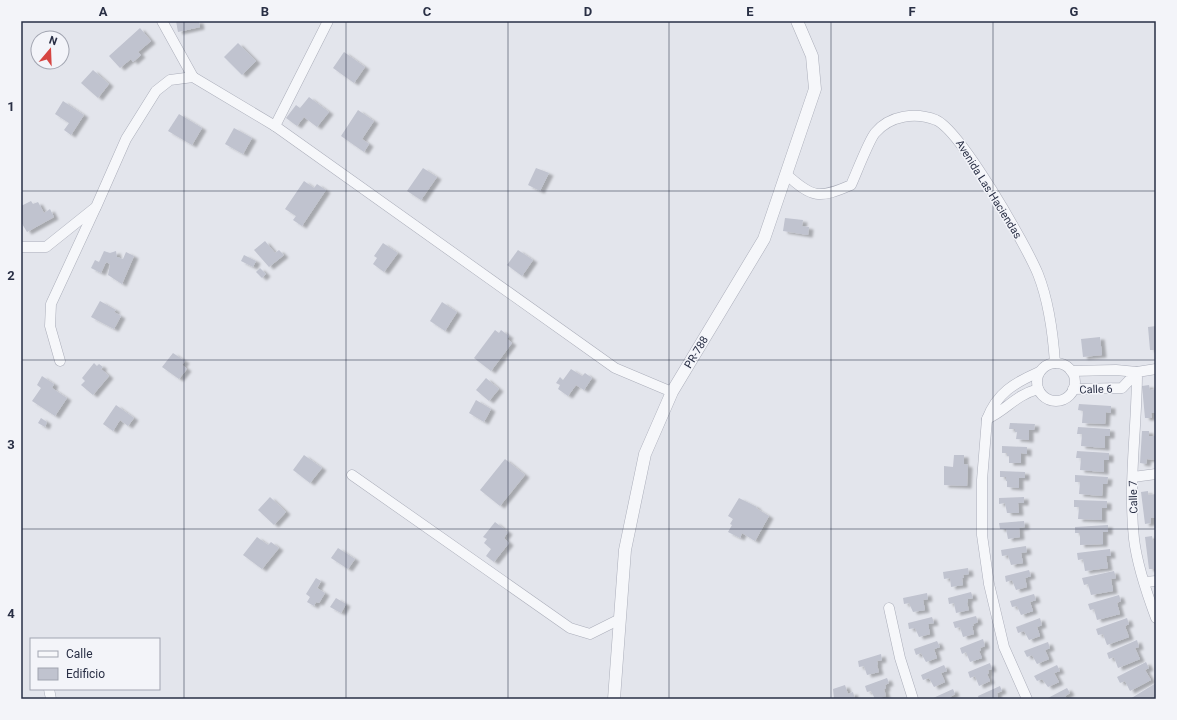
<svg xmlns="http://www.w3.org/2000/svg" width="1177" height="720" font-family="Roboto,sans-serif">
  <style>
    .building { fill: #c0c3cf; filter: url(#shadow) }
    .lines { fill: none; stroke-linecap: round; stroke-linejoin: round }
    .minor-casing { stroke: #abaeba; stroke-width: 11 }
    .tertiary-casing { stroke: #abaeba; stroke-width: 13 }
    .minor { stroke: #f6f7fa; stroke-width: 10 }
    .tertiary { stroke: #f6f7fa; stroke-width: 12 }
    .grid { fill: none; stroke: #292f45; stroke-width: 1; stroke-opacity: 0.55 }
    .labels { text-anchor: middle; stroke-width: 3; stroke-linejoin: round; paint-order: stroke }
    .street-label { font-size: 11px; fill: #292f45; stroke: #f3f4f9 }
    .neatline { fill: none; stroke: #292f45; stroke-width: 1.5 }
    .grid-label { font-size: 13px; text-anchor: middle; font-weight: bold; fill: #292f45 }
  </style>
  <defs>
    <filter id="shadow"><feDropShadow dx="4.5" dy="2.5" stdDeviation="1" flood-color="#0004"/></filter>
  </defs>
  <rect width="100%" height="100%" fill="#e3e5ec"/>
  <g class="building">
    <path d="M176,21H199L200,27L178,32Z"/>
    <path d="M140,28L151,41L138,52L141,55L133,62L131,59L120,68L109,56Z"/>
    <path d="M238,43L256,61L242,75L224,57Z"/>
    <path d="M344,52L365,67L354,83L333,68Z"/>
    <path d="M93,70L109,84L98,98L81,83Z"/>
    <path d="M309,97L329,112L317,127L304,117L297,126L286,118L296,105L300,108Z"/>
    <path d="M63,101L84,115L71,135L64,130L69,123L55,114Z"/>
    <path d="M358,110L374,121L362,139L369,144L364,152L341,136Z"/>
    <path d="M179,114L202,128L192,145L168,131Z"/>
    <path d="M234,128L252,138L243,154L225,144Z"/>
    <path d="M423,168L437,177L421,200L407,191Z"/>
    <path d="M536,168L549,173L540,191L528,185Z"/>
    <path d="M304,181L314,188L317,184L326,190L302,226L293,220L296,216L285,209Z"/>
    <path d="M31,201L33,204L38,202L44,213L50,209L54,217L27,232L21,222V206Z"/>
    <path d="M785,218L803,220L802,226L809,227L808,235L783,231Z"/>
    <path d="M265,241L275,253L279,250L284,255L269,267L254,250Z"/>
    <path d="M383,243L398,253L384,272L373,264L377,258L374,256Z"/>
    <path d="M518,250L533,260L522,276L507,265Z"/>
    <path d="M104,251L110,253L116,251L117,257L123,259L126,252L134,256L122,284L108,275L110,264L106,262L101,273L91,268L95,260L99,262Z"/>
    <path d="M244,255L256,261L253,267L241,261Z"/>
    <path d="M260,268L266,274L262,278L256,272Z"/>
    <path d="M100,301L116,310L114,312L121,316L114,329L91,317Z"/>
    <path d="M442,302L457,312L445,331L430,321Z"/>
    <path d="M1156,326V350H1150L1148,327Z"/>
    <path d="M495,330L499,333L501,330L509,336L507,339L512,343L491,371L474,358Z"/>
    <path d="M1100,337L1102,355L1083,357L1081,339Z"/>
    <path d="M173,353L185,361L182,365L187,369L179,379L162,367Z"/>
    <path d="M94,363L97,366L99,364L103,367L101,369L109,376L93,395L81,385L85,381L82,378Z"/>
    <path d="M571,369L582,376L585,373L592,378L584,390L576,385L568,396L558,389L560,385L556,383L560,377L563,380Z"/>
    <path d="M42,376L54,384L52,388L67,398L55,416L32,401L41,388L37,385Z"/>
    <path d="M486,378L499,389L489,401L476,390Z"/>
    <path d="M1149,385L1150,390L1156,389V413H1151L1152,418H1145L1142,386Z"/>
    <path d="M476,400L491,409L484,422L469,413Z"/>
    <path d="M1079,404L1111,406V413L1106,412L1105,424L1082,423L1083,411L1078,410Z"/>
    <path d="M116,405L134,418L128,426L120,420L113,431L103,424Z"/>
    <path d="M41,418L47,422L45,427L38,423Z"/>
    <path d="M1010,423L1035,424L1034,430H1029V440L1016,439L1017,432H1015V429H1009Z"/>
    <path d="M1078,427L1110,429V436H1105V448L1081,446L1082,434H1077Z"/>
    <path d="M1142,431H1149V436H1156V460L1147,459L1146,464L1140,463Z"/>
    <path d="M1002,446L1027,447V454L1021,453V463H1009V456H1007V453H1002Z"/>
    <path d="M1077,451L1109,453V460H1104V472L1080,470L1081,458H1076Z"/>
    <path d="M304,455L322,468L310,483L293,470Z"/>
    <path d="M954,455H964V464L968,465L967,486L944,485V466L953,467Z"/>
    <path d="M505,459L525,475L500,506L480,490Z"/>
    <path d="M1000,471L1025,472V478H1019V488L1007,487V481H1006V477H1000Z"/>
    <path d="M1075,475L1108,477L1107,484H1103L1102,496L1079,494L1080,482H1075Z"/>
    <path d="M1148,491V495L1156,494V518H1151V523L1145,524L1141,492Z"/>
    <path d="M270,497L286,512L274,525L258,510Z"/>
    <path d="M1024,497V503H1018L1019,513H1007L1005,503L999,504V498Z"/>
    <path d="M739,498L757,507L756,508L769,516L755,541L742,533L740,538L728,532L732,525L730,524L733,519L728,516Z"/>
    <path d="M1074,500L1107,501V508H1102V520L1078,519L1079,507H1074Z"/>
    <path d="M1024,521L1025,527L1019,528L1020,537L1008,539L1006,529H1000L999,523Z"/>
    <path d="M495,522L508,532L504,538L509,543L494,562L486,556L491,549L484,543L487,539L483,537Z"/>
    <path d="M1108,525V532H1103V544L1080,545V533H1075V527Z"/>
    <path d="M1152,536L1153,541L1156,540V569H1149L1145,537Z"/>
    <path d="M257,537L268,545L271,542L279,548L262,569L243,555Z"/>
    <path d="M1026,546L1027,552L1021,553L1023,563L1011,565L1008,555L1002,556L1001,550Z"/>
    <path d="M338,548L355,559L348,569L331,558Z"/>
    <path d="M1110,549L1111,556H1106L1108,568L1085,571L1083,559L1078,560L1077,553Z"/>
    <path d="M968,568L969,574L963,575L964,578H962L963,585L951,587L950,578L944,579L943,572Z"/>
    <path d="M1029,570L1031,576L1025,578L1027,587L1016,590L1012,580L1006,582L1005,576Z"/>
    <path d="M1114,571L1116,578L1111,579L1113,591L1091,595L1088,584L1084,585L1082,578Z"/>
    <path d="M316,578L321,581L317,588L325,593L319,603L316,602L314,606L307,602L310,597L306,594Z"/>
    <path d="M971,592L973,598L968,599V602L967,603L969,610L956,613L954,603L949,604L948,598Z"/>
    <path d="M927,593L928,599L923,600L925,610L913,612L909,603L904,604L903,598Z"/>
    <path d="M1034,594L1036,600L1030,602L1033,611L1021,615L1017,606L1012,607L1010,601Z"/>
    <path d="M1119,595L1121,601L1117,603L1120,614L1097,620L1094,609L1090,610L1088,604Z"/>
    <path d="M336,598L346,604L341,613L330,607Z"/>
    <path d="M976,616L978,622L973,624L974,626H972L974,634L963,637L960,627L955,628L953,622Z"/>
    <path d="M932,617L934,623L928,624L930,634L919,637L915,628L909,629L908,623Z"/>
    <path d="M1040,618L1042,625L1037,627L1040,636L1029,640L1024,631L1018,633L1016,627Z"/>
    <path d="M1127,618L1129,624L1125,626L1129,637L1107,645L1103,634L1098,635L1096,629Z"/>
    <path d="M983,639L985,646L980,648L981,650L979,651L982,658L970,662L966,652L962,654L960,648Z"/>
    <path d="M1137,640L1139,647L1135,648L1140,659L1118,668L1114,657L1109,659L1107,653Z"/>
    <path d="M937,641L940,647L934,649L937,658L926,662L921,653L916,655L914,649Z"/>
    <path d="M1048,642L1050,648L1045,650L1049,659L1037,664L1032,655L1027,657L1024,651Z"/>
    <path d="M881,654L882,660L877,661L878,664L877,665L879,672L867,675L864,666L859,667L858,661Z"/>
    <path d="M1146,662L1149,668L1145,670L1151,680L1130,691L1125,681L1120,683L1117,677Z"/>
    <path d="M990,663L992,669L988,670L989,673L987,674L990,681L979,686L975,676L970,678L968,672Z"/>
    <path d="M944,665L947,671L941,673L945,682L934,687L929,678L923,680L921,675Z"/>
    <path d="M1057,665L1060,671L1054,673L1059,682L1048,687L1042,679L1037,681L1034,676Z"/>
    <path d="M887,678L889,683L885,685L886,688L884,689L886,696L875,699L871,691L867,692L865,686Z"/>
    <path d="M1156,683V699H1130Z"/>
    <path d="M845,685L848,694L853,692L855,699H834L833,689Z"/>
    <path d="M1000,686L1002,691L997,693L998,699H979L978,696Z"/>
    <path d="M1067,688L1070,693L1065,696L1067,699H1046Z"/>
    <path d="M953,689L955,694L950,697L951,699H931Z"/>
  </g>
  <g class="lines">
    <g class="minor-casing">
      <g id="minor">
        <path d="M162,21L193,77"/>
        <path d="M275,126L328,21"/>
        <path d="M786,174C812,198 819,199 851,185C856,174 869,140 875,133C890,115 916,112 936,120C961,131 1026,245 1038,274C1049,302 1053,333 1055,363"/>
        <path d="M21,247H46L96,207L126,139L156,91L170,80L193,77L275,126L615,368L672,392"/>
        <path d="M60,361L50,326L51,304L95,209"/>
        <circle cx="1056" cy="382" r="19"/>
        <path d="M1156,369L1137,372C1137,428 1128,483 1134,539C1137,564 1147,594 1156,618"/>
        <path d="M1071,371L1116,370L1137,372L1122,388L1073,389"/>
        <path d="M1038,389C1014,396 1008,409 987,419C997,393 1014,383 1039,372"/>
        <path d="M987,419L982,480V535L989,584L1004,647L1027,699"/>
        <path d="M352,475L570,628L590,634L620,619"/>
        <path d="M1133,477L1156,474"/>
        <path d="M1145,582L1156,581"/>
        <path d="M889,608L900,658L913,699"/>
        <path d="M49,689L51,699"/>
      </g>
    </g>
    <g class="tertiary-casing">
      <path id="tertiary" d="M614,699L625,550L645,454L672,392L764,239L815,89L812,56L797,21"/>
    </g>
    <use href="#minor" class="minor"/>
    <use href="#tertiary" class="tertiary"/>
  </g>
  <path class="grid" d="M184,21V699M346,21V699M508,21V699M669,21V699M831,21V699M993,21V699M21,191H1156M21,360H1156M21,529H1156"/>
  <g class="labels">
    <g class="street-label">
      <text transform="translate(989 189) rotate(58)" y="4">Avenida Las Haciendas</text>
      <text transform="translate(696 352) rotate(-59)" y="4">PR-788</text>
      <text transform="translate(1096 389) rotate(-2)" y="4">Calle 6</text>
      <text transform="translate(1133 497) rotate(-92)" y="4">Calle 7</text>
    </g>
  </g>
  <rect width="1177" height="720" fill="none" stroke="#f3f4f9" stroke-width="44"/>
  <rect x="30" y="638" width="130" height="52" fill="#f3f4f9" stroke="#a2a5b1"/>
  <rect x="38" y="651" width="20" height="6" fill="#f6f7fa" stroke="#a2a5b1"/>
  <text x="66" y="658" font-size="12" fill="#292f45">Calle</text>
  <rect x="38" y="668" width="20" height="12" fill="#c0c3cf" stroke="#a2a5b1"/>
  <text x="66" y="678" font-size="12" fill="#292f45">Edificio</text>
  <g transform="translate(50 50) rotate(19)"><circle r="19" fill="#f3f4f9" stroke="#a2a5b1"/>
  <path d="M0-3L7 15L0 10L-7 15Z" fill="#d64542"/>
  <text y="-6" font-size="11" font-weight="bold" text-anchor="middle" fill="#292f45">N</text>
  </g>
  <rect x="22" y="22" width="1133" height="676" class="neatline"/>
  <g class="grid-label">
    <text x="103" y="16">A</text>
    <text x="265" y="16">B</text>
    <text x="427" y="16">C</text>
    <text x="588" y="16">D</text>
    <text x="750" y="16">E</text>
    <text x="912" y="16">F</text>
    <text x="1074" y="16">G</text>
    <text x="11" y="111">1</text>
    <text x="11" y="280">2</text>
    <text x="11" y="449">3</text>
    <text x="11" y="618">4</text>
  </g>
</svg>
